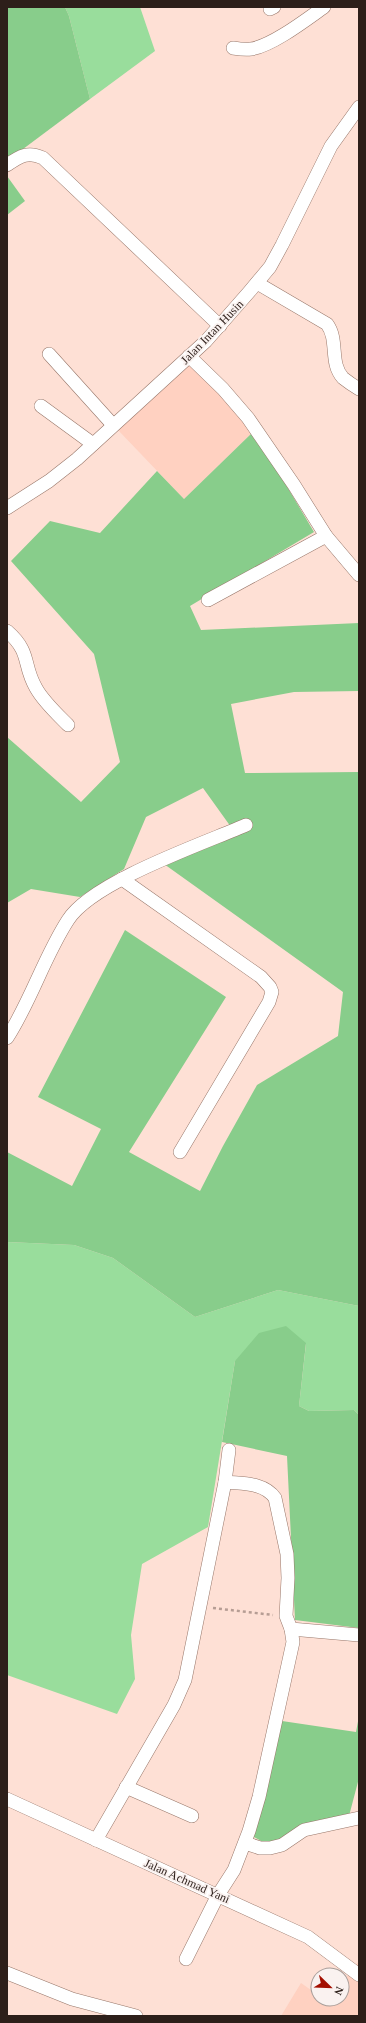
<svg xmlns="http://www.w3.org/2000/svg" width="366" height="2023" font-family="Georgia,serif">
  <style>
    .built { fill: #ffd1c1 }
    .green { fill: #99dd9c }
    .forest { fill: #88cd8b }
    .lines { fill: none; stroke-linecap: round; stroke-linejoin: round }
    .street-casing { stroke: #98776a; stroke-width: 14 }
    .path { stroke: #b69d94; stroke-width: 2.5; stroke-dasharray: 3 3; stroke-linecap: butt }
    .street { stroke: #fff; stroke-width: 13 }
    .labels { text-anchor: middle; stroke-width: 3.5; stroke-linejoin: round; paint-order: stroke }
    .street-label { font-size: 12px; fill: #2d1f1a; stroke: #faf2f0 }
  </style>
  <rect width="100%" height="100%" fill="#fee0d5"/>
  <g class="built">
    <path d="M188,362L254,431L184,499L118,430Z"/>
    <path d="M359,1961V2016H281L301,1983L318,1995V1999L328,2001L330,1999H342V1983Z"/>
  </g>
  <g class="green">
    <path d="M65,7H140L155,51L90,99L69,16Z"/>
    <path d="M7,1242L74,1245L113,1258L195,1317L278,1290L359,1306V1415L354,1410L309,1411L299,1406L306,1344L235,1361L208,1527L142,1564L131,1635L135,1679L117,1714L7,1675Z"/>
  </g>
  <g class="forest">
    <path d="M7,7H65L69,16L90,99L7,161Z"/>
    <path d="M7,176L25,201L7,215Z"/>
    <path d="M254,431L314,532L190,606L201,630L359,623V691L294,692L231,704L245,773L359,772V1306L278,1290L195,1317L113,1258L74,1245L7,1242V1152L72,1186L101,1129L38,1097L125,930L226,997L129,1152L200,1191L223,1146L257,1085L338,1036L343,992L164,864L236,834L203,788L146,817L124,869L80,897L31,889L7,903V737L81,802L120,762L94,654L11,561L50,521L100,533L157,471L184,499Z"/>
    <path d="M286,1326L306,1343L299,1406L309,1411L354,1410L359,1415V1628L295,1620L287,1456L222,1442L235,1361L259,1333Z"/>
    <path d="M359,1716V1778L349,1816L280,1842H263L252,1836L282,1721L356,1732Z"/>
  </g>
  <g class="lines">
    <g class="street-casing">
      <g id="street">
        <path d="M270,9L274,7"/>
        <path d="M233,48C239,49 245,50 251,49C272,46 307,19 324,7"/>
        <path d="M7,165C20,156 28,151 43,158L220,326"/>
        <path d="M257,283L327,324C339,340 329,363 343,378C348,382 354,386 359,389"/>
        <path d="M49,354L113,425"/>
        <path d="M189,356L223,389L248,418L294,485L326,536L359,575"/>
        <path d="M41,406L93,444"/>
        <path d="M7,508L49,481L77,459L206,341L249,292L270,267L282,245L331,146L359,107"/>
        <path d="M208,600L326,536"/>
        <path d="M7,631C32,653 22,664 36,688C43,701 57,714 68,725"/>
        <path d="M122,879L261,977L270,987L272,992L269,1002L180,1152"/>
        <path d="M7,1038C31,1001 44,957 68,920C92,882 202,844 246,825"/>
        <path d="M291,1629L359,1635"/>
        <path d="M126,1787L192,1816"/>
        <path d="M7,1799L308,1937L359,1975"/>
        <path d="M96,1840L174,1705L185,1680L225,1482L229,1450"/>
        <path d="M245,1843L260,1848H270L282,1845L304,1830L359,1818"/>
        <path d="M186,1959L218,1895L234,1870L249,1831L259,1797L293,1642L291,1629L286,1616L288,1578L287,1554L275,1498C264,1482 242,1484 225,1482"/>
        <path d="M7,1973L72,1999L136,2016"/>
      </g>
    </g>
    <path class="path" d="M213,1608L273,1615"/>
    <use href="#street" class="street"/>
  </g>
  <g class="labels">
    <g class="street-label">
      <text transform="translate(212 332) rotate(-46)" y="4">Jalan Intan Husin</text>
      <text transform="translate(187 1881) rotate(24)" y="4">Jalan Achmad Yani</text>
    </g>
  </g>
  <rect width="366" height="2023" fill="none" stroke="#2d1f1a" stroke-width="16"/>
  <g transform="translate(330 1987) rotate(113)"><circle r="19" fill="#faf2f0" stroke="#a89e9a"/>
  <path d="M0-3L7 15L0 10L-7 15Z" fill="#a30f00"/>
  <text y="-6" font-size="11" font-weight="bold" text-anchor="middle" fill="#2d1f1a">N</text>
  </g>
</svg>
